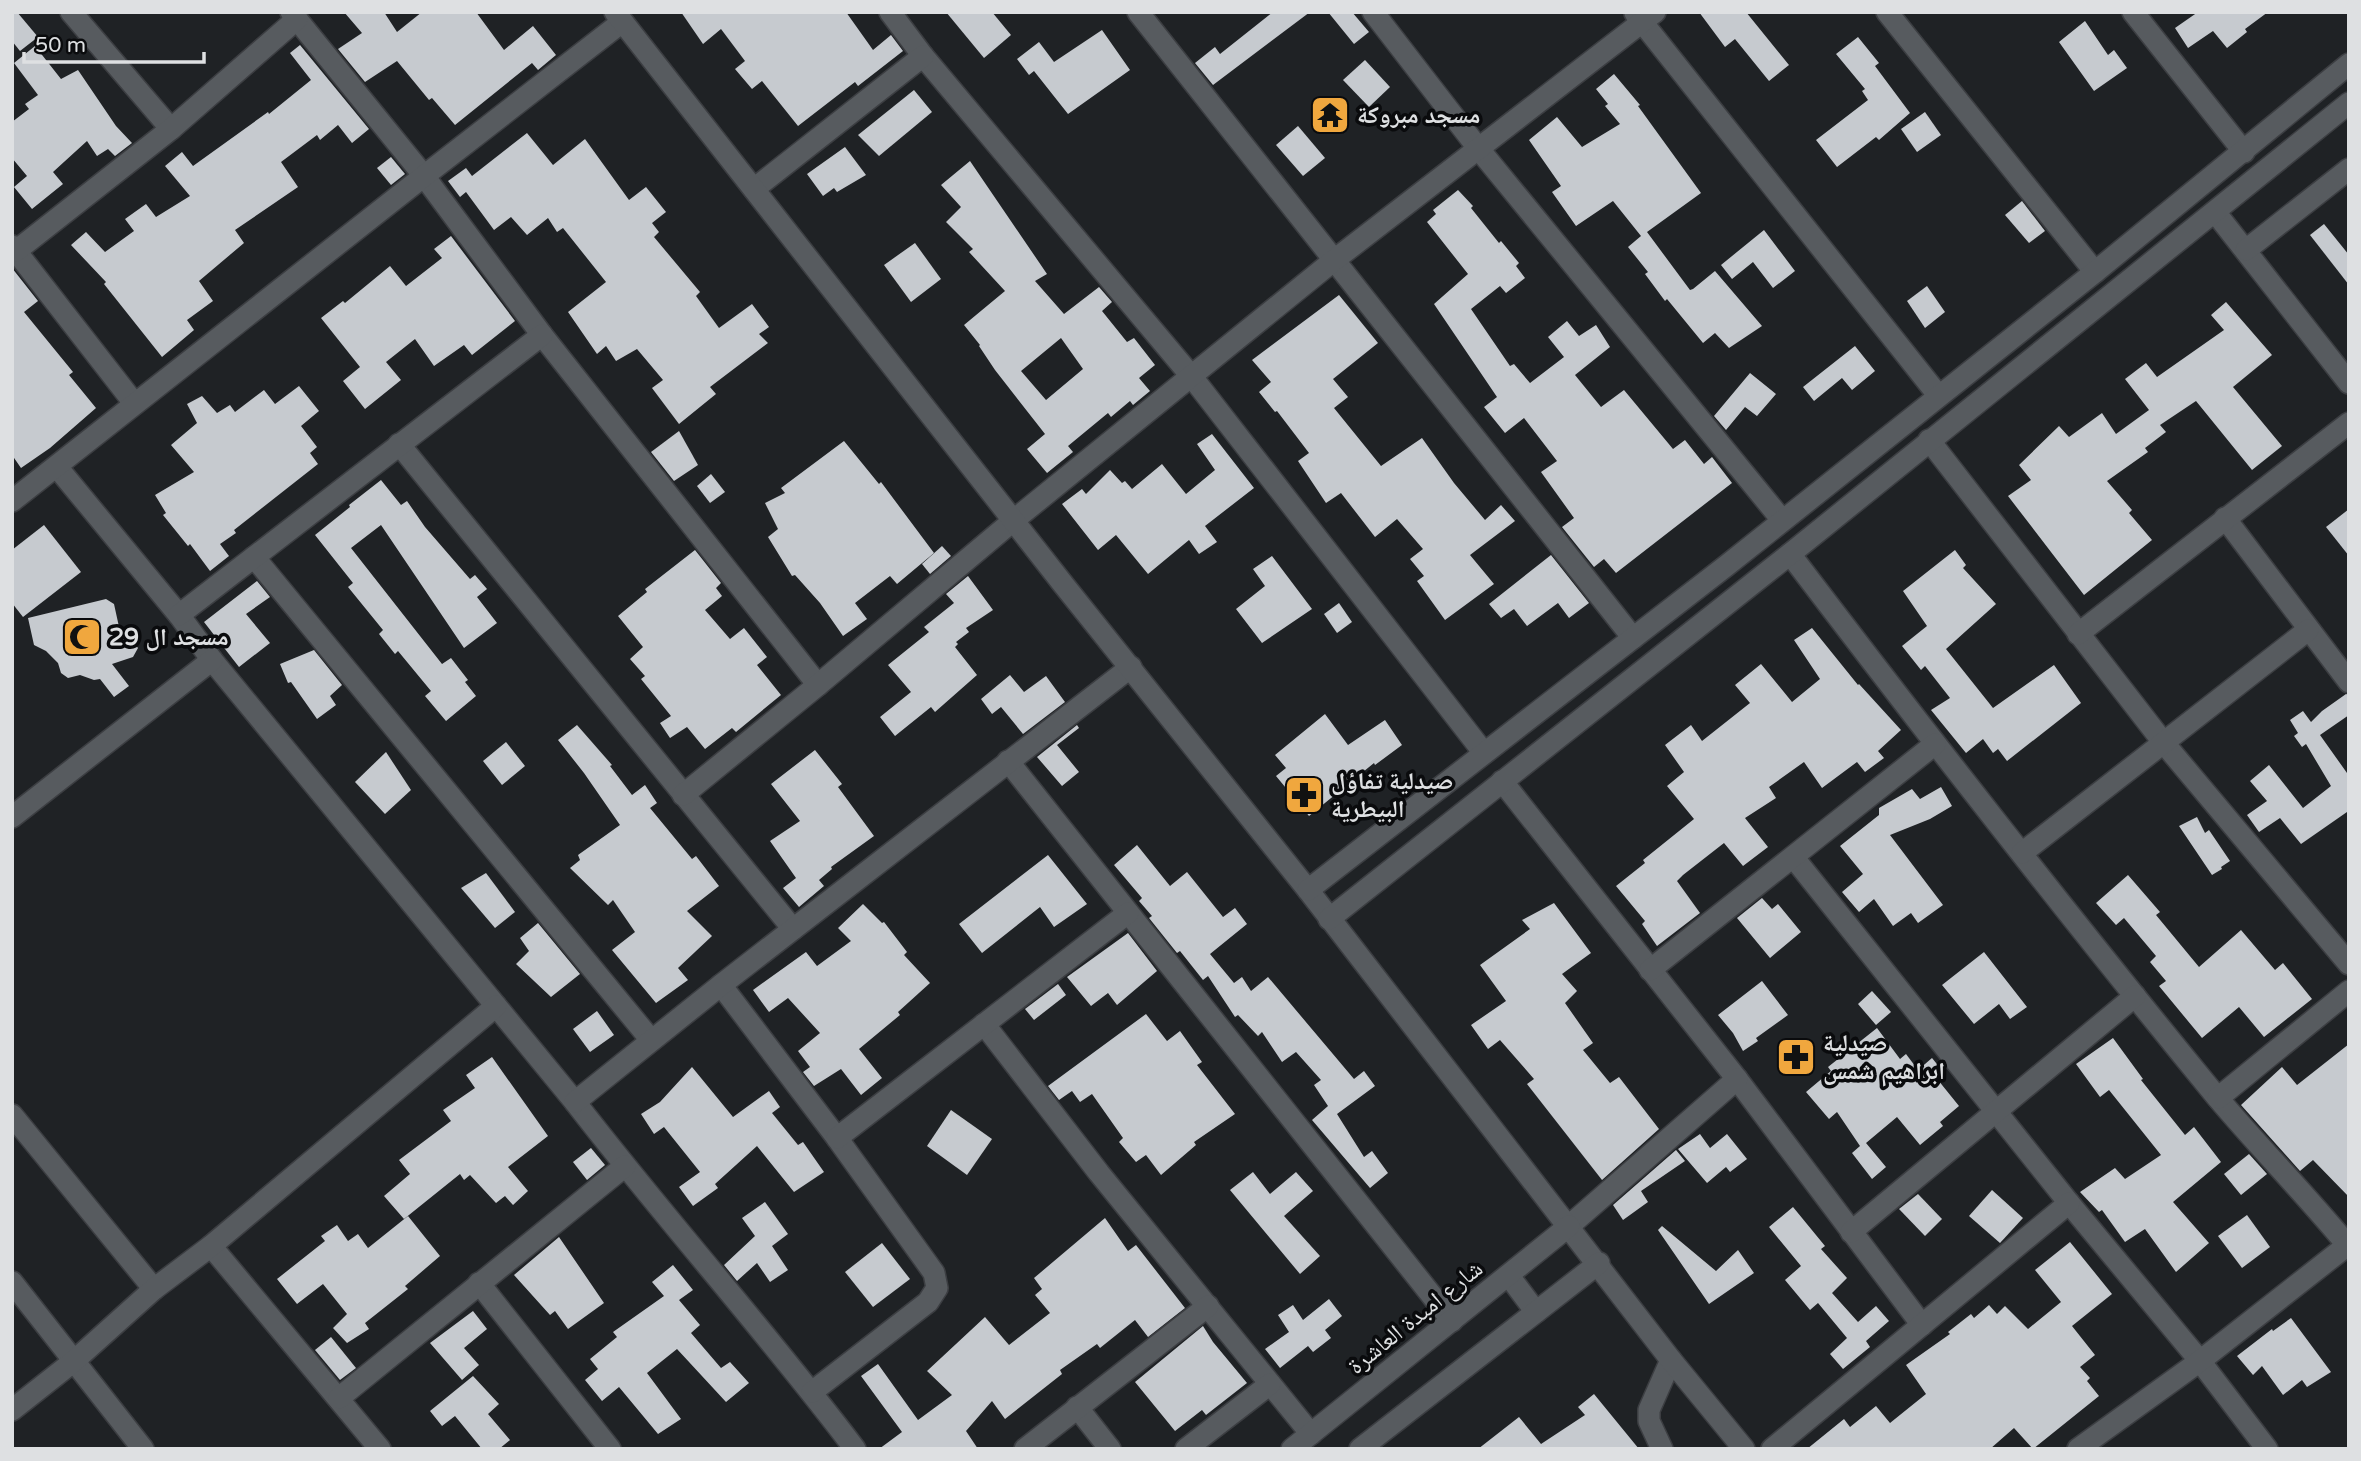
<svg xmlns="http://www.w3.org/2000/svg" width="2361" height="1461" font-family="'Varela Round','Noto Naskh Arabic',sans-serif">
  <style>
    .building { fill: #c6cacf; fill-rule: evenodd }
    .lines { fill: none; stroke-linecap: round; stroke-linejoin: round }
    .street-casing { stroke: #3c3e42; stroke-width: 24 }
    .secondary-casing { stroke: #3c3e42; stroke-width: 24 }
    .street { stroke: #575b5f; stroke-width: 21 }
    .secondary { stroke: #575b5f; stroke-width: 21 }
    .labels { text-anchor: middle; stroke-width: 7; stroke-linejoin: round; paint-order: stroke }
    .poi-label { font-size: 24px; font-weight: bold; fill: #dee0e2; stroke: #0a0b0d; text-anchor: start }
    .street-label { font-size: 24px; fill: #dee0e2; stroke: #0a0b0d }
  </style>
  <rect width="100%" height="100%" fill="#1f2225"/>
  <g class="building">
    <path d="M12,12H17L38,37L20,51L12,41Z"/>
    <path d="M344,12H384L397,32L422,12H476L504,50L533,26L556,55L538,70L532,63L455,125L432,98L429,100L397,61L365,82L338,49L362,33Z"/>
    <path d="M681,12H846L873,50L891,35L903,51L858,86L855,82L798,126L762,81L752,89L735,69L745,61L721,29L703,44Z"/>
    <path d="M946,12H992L1011,35L984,58Z"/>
    <path d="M1273,12H1310L1213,85L1195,63L1215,47L1220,54Z"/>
    <path d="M1328,12H1352L1369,32L1354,44Z"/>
    <path d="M1699,12H1746L1789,65L1769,81L1735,39L1725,47Z"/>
    <path d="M2198,12H2268L2245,29L2247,32L2227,48L2213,31L2188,48L2175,28Z"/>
    <path d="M2085,21L2108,55L2114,50L2127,68L2094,91L2059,42Z"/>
    <path d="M1102,30L1130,70L1068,114L1034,71L1029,75L1017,59L1039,42L1054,62Z"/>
    <path d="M1858,37L1879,63L1875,66L1910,113L1879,140L1876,137L1837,167L1816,140L1868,100L1862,91L1865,89L1836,54Z"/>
    <path d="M300,45L369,129L352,143L338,125L320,140L317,135L281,162L298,187L235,230L244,243L199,281L213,301L187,320L194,330L162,357L104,284L106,282L71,245L86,232L105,252L134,231L125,219L146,204L156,217L190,196L165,166L182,152L193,166L268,112L269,114L311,80L290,53Z"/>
    <path d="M35,46L61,79L78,70L116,126L132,143L115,156L108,149L97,156L87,141L53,172L63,184L32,209L14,187L27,176L12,158V122L29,109L25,104L38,95L14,63Z"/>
    <path d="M1365,60L1390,87L1369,107L1343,80Z"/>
    <path d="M1614,74L1640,105L1638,106L1701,193L1647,232L1690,290L1693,289L1715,271L1762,326L1729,348L1715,333L1703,343L1667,299L1665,301L1645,274L1648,272L1628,247L1641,236L1613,201L1576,226L1552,192L1561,186L1529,140L1557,117L1582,147L1620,124L1605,106L1608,104L1596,89Z"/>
    <path d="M914,90L932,112L879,156L858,135Z"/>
    <path d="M1925,112L1941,135L1917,152L1901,129Z"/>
    <path d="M1298,126L1325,158L1303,176L1276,145Z"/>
    <path d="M527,133L553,165L585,139L629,200L646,187L666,212L652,223L659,232L654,237L700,292L696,296L719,328L752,304L769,327L759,334L768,343L710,387L716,394L679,424L652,388L663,380L637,349L616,361L606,346L597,354L568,312L606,282L563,228L557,232L548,218L527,235L511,217L494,230L466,192L460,197L448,181L466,168L472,176Z"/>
    <path d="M845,147L866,175L837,192L834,188L823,196L807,174Z"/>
    <path d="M391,157L405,174L391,185L377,168Z"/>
    <path d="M970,161L1047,274L1035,281L1064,314L1099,287L1112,302L1102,311L1127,342L1134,338L1155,365L1139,378L1150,391L1133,405L1130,401L1111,417L1108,413L1068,446L1073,452L1047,473L1027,449L1045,434L995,370L979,346L980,345L964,325L1005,291L969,252L973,249L946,222L961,207L941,185ZM1061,338L1083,369L1046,400L1021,371Z"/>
    <path d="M1458,190L1473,206L1471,208L1499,243L1501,241L1519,263L1516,266L1525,278L1506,293L1500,286L1471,309L1510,366L1514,364L1530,383L1564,357L1548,337L1567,321L1579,336L1596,325L1610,347L1575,375L1601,407L1624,390L1673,449L1685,440L1704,464L1712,457L1732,483L1616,573L1604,559L1594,567L1562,527L1574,518L1541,472L1557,461L1524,418L1505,433L1484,407L1497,397L1434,304L1468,274L1427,222L1436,214L1433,210Z"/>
    <path d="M2022,201L2045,231L2029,243L2005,215Z"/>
    <path d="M2324,224L2349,255V285L2310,235Z"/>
    <path d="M1764,230L1795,271L1773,288L1753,262L1732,279L1721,265Z"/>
    <path d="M451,236L515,321L472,355L464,345L434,366L415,339L386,362L401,380L365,409L343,381L360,367L321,318L343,301L345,303L390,266L406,286L442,258L434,249Z"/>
    <path d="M915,243L941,279L911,302L884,265Z"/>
    <path d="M12,268L38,301L24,312L73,372L69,375L96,408L50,448L21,468L12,455Z"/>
    <path d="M1927,286L1945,312L1925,328L1907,301Z"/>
    <path d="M1339,295L1378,343L1333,379L1348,397L1334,408L1381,466L1422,438L1454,483L1485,520L1501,505L1515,521L1470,555L1494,584L1445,620L1417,581L1424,576L1410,559L1423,549L1397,519L1375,537L1341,493L1326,503L1298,461L1309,453L1277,411L1275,412L1259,392L1271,382L1252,360Z"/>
    <path d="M2226,302L2272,355L2233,387L2282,446L2252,470L2196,401L2160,425L2166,432L2145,448L2148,452L2107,481L2132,510L2129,513L2152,540L2084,595L2008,496L2031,480L2019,465L2059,426L2069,437L2102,413L2116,434L2149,410L2125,379L2146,363L2157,377L2224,330L2211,315Z"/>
    <path d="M1855,346L1875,371L1852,390L1842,378L1814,401L1803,387Z"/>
    <path d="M1750,373L1776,394L1757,416L1745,407L1726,430L1714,416Z"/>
    <path d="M299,386L319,411L301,426L317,447L310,453L318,464L234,530L236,533L220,544L229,556L210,571L190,544L188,546L163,515L166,513L155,495L194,472L171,445L197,423L187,404L202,396L217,413L230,405L235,412L264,390L275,404Z"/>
    <path d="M679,431L698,465L674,481L651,452Z"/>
    <path d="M1212,434L1254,488L1205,526L1217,542L1199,554L1189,540L1148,574L1116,535L1098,550L1062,504L1082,489L1086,494L1110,470L1122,483L1125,481L1132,489L1162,464L1186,494L1215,470L1197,444Z"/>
    <path d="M844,441L879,484L881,482L934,553L897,584L890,576L855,603L867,619L843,636L820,603L795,575L792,576L768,537L778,529L765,503L785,493L781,488Z"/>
    <path d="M711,474L725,492L710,503L697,486Z"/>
    <path d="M381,480L401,505L407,501L425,527L470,579L475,575L487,589L477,597L497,623L464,648L381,525L351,548L442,664L451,658L468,680L465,682L476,696L446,721L425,696L431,691L398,651L395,654L379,634L383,630L348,587L353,583L315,535L350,507L349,505Z"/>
    <path d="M2349,509V556L2326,527Z"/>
    <path d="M44,525L81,572L23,617L12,603V550Z"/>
    <path d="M942,546L951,556L930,574L922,564Z"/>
    <path d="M695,550L721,583L716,588L722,596L705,610L730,639L744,628L767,657L757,665L781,695L736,732L732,728L705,749L687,727L670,738L660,723L671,716L641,679L645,676L630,659L643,647L618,616L647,592L645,589Z"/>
    <path d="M1955,550L1966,565L1963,568L1996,604L1946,649L1993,708L2054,665L2081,703L2007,761L1998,749L1993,753L1983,739L1966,753L1931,710L1950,698L1925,666L1921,670L1902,646L1927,626L1903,591Z"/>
    <path d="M1551,555L1589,603L1569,618L1558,603L1527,626L1514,609L1501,618L1489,604Z"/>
    <path d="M1272,556L1312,609L1262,643L1236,609L1265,586L1253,569Z"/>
    <path d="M968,576L993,610L966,628L969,632L956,642L958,644L955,647L977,675L935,712L931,707L895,736L880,717L911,692L888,665L929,632L924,627L954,603L946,594Z"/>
    <path d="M257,581L270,597L246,614L270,643L239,667L204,622Z"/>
    <path d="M106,599L114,604L121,636L126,632L138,648L133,657L112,664L129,686L114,697L100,679L94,680L80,675L68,678L61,673L58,663L46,651L34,645L28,618Z"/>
    <path d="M1339,603L1352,622L1337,633L1324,614Z"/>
    <path d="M1812,628L1858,685L1859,684L1901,730L1878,751L1884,758L1865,772L1857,762L1822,788L1804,762L1769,787L1776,798L1745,818L1768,847L1743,866L1724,843L1683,875L1677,881L1700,913L1657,946L1642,924L1645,921L1616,886L1645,863L1643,860L1694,819L1667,786L1684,772L1665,745L1691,725L1702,741L1750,703L1735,685L1761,664L1792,702L1820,679L1794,640Z"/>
    <path d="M314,650L342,685L330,696L336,705L317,719L291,682L288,683L280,664Z"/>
    <path d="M1010,675L1024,692L1046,676L1065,702L1023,734L1001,707L992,714L981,699Z"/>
    <path d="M2346,694L2349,695V715L2320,735L2347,773L2349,771V815L2347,812L2301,844L2280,818L2259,832L2247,815L2267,801L2250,781L2269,765L2303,808L2331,786L2306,744L2302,747L2294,736L2298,733L2290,720L2303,711L2311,722L2322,711Z"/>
    <path d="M1325,714L1348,745L1385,720L1402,745L1375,765L1374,763L1309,816L1276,776L1286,768L1275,755Z"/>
    <path d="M577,725L612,765L610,766L632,795L645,785L657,803L650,808L692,859L696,856L719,886L687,911L712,936L678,968L688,980L656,1003L612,950L635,932L613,900L608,905L570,868L580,860L578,855L620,825L584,773L558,740Z"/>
    <path d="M1077,725L1079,728L1057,745L1079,772L1062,786L1037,757Z"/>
    <path d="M506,742L525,766L502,785L483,761Z"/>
    <path d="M815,750L842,784L838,787L874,836L831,867L832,869L819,880L824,886L799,907L783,888L796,878L770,841L800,821L771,784Z"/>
    <path d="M386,752L411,790L385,814L355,782Z"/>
    <path d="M1941,787L1952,806L1930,819L1890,835L1943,905L1918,923L1911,913L1893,926L1874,899L1859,912L1842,892L1863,874L1840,846L1879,815V808L1912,789L1920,799Z"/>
    <path d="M2197,817L2205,833L2209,830L2230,861L2221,867L2222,869L2212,875L2179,826Z"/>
    <path d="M1137,845L1170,886L1187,872L1223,917L1235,908L1247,924L1210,954L1234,983L1242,977L1251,991L1268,977L1354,1079L1364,1071L1375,1086L1337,1114L1364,1157L1372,1151L1388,1173L1370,1188L1312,1120L1328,1106L1314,1085L1321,1080L1296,1052L1282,1062L1262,1032L1258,1036L1238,1015L1235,1017L1208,976L1203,980L1180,951L1177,953L1149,918L1152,916L1139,901L1142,898L1114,865Z"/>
    <path d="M1048,855L1087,904L1054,927L1040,907L982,953L959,924Z"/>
    <path d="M486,873L515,912L495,928L461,888Z"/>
    <path d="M2128,875L2160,912L2156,915L2199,967L2241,930L2275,970L2283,963L2312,999L2264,1037L2239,1007L2202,1038L2159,986L2166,981L2150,962L2156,956L2124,918L2116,925L2096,903Z"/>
    <path d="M1762,898L1772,909L1778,904L1801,932L1770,958L1737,918Z"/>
    <path d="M1554,903L1591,953L1562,974L1577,991L1565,1003L1593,1043L1583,1050L1610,1083L1619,1077L1659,1129L1602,1180L1527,1084L1534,1079L1500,1040L1488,1049L1471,1025L1506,1001L1480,965L1530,929L1522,920Z"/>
    <path d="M863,904L882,923L884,922L907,952L904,955L930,983L898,1012L900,1015L859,1049L882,1078L861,1095L841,1069L814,1086L803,1072L810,1067L798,1051L820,1033L788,998L769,1012L753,990L806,952L817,966L851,941L838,928Z"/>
    <path d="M538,923L580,974L551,997L516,964L529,951L520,938Z"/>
    <path d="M1128,933L1157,971L1117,1005L1108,993L1091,1006L1067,977Z"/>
    <path d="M1984,952L2027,1007L2010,1019L1999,1004L1974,1024L1942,985Z"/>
    <path d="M1762,981L1788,1015L1756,1038L1758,1041L1743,1051L1733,1033L1718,1015Z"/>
    <path d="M1058,984L1066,995L1034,1020L1025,1009Z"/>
    <path d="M1872,991L1891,1012L1876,1025L1858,1004Z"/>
    <path d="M597,1011L614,1035L590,1052L573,1029Z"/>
    <path d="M1146,1014L1167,1041L1180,1031L1202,1062L1197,1065L1235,1114L1194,1142L1196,1145L1161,1175L1146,1155L1136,1162L1119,1142L1123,1138L1092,1094L1080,1102L1072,1091L1059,1100L1048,1086Z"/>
    <path d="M1877,1028L1900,1059L1906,1054L1918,1070L1932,1058L1945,1074L1938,1080L1959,1106L1940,1122L1943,1126L1920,1145L1897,1117L1866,1143L1886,1167L1872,1179L1852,1153L1860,1146L1837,1112L1829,1119L1806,1092L1831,1071L1828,1067Z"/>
    <path d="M2113,1038L2143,1079L2141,1080L2185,1135L2194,1127L2221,1162L2173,1202L2209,1243L2176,1272L2145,1229L2125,1242L2102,1210L2099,1212L2080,1192L2115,1168L2125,1179L2161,1155L2109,1090L2100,1097L2076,1064Z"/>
    <path d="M2349,1044V1197L2313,1160L2300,1171L2241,1105L2282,1067L2297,1085Z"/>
    <path d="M492,1057L548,1136L508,1167L528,1191L513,1205L505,1196L496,1203L470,1175L464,1180L460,1174L404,1219L384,1196L410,1174L399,1160L451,1121L443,1110L475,1088L466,1075Z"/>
    <path d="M692,1067L733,1117L769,1091L780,1107L772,1113L798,1145L803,1142L824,1172L794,1192L757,1146L715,1184L718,1188L693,1206L679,1187L700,1172L664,1127L654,1134L641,1114L660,1102Z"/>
    <path d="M951,1110L992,1139L967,1175L927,1146Z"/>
    <path d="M1700,1134L1710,1148L1727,1134L1747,1159L1730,1172L1726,1167L1707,1183L1678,1149Z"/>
    <path d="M591,1148L605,1165L587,1180L573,1162Z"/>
    <path d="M1676,1150L1685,1161L1641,1191L1648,1202L1623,1220L1613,1205Z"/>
    <path d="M2249,1154L2267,1174L2241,1195L2224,1174Z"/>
    <path d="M1253,1172L1270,1194L1296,1172L1313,1191L1284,1216L1320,1256L1300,1274L1230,1190Z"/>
    <path d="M1992,1190L2023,1218L2000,1243L1969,1216Z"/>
    <path d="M1918,1194L1942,1219L1925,1236L1899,1209Z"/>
    <path d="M765,1202L788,1234L772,1246L788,1270L770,1282L757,1263L737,1281L724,1265L755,1236L742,1218Z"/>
    <path d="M1793,1207L1825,1246L1821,1249L1847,1278L1832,1293L1858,1322L1876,1306L1889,1321L1866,1341L1870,1347L1843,1369L1830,1354L1847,1338L1818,1303L1810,1310L1785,1280L1801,1266L1769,1227Z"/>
    <path d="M2247,1215L2270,1247L2242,1268L2218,1236Z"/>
    <path d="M408,1216L440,1256L405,1286L408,1289L365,1323L369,1329L347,1343L333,1328L347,1314L323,1284L297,1304L277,1279L325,1241L321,1236L337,1225L348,1241L358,1234L368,1248Z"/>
    <path d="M1105,1218L1128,1251L1136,1245L1185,1308L1148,1337L1135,1320L1100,1348L1097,1344L1060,1370L1062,1374L1005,1419L992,1401L966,1431L978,1449H879L902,1432L861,1376L878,1364L918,1420L952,1395L927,1371L985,1317L1009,1345L1050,1313L1035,1295L1042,1289L1034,1278Z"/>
    <path d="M1662,1226L1716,1271L1738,1250L1754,1273L1709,1304L1658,1230Z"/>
    <path d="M559,1237L604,1303L568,1329L555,1311L550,1315L514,1275Z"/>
    <path d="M2070,1242L2112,1294L2072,1326L2095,1355L2080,1367L2090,1378L2087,1381L2099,1396L2033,1449L2014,1428L1990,1449H1807L1844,1419L1850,1427L1876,1406L1890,1423L1926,1394L1906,1365L1950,1334L1948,1332L1971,1314L1974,1318L1989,1305L1997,1314L2005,1306L2028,1329L2061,1302L2035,1270Z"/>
    <path d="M882,1243L910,1279L873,1307L845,1272Z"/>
    <path d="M673,1265L693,1290L679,1300L700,1325L691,1333L721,1368L730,1362L749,1383L726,1402L677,1349L647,1373L681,1419L658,1434L619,1387L602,1401L585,1380L598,1369L590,1359L617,1337L613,1332L664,1296L652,1282Z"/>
    <path d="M1329,1299L1342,1316L1325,1330L1331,1338L1313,1352L1308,1346L1280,1368L1265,1349L1289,1332L1278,1315L1293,1305L1303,1320Z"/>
    <path d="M473,1311L487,1329L464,1348L479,1365L462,1380L430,1343Z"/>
    <path d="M2291,1318L2331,1372L2307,1387L2302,1380L2283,1395L2262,1366L2253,1375L2237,1356L2272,1329L2273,1331Z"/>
    <path d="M1203,1326L1213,1342L1247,1383L1206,1415L1202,1410L1175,1431L1135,1382Z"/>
    <path d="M331,1337L356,1368L340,1380L315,1350Z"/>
    <path d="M473,1376L499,1404L488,1414L510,1440L499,1449H482L455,1416L442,1426L430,1411Z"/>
    <path d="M1594,1394L1639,1449H1478L1519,1417L1541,1444L1585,1415L1578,1407Z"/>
  </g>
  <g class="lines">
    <g class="street-casing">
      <g id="street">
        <path d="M71,12L171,129"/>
        <path d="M291,12L424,176L542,335L818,685"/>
        <path d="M890,12L923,56L1192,377L1484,753"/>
        <path d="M1138,12L1633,638"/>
        <path d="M1373,12L1478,148L1782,520"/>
        <path d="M1887,12L2095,272"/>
        <path d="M2133,12L2244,152"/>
        <path d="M1635,13L1938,395"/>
        <path d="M754,189L923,56"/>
        <path d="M2215,212L2349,383"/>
        <path d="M12,246L134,403"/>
        <path d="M2246,250L2349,169"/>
        <path d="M16,251L171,129L297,19"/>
        <path d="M1929,440L2163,742L2349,964"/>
        <path d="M399,444L793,929"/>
        <path d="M57,467L179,615L212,660L575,1102C666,1220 765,1330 855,1449"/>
        <path d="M12,501L424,176L622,22"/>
        <path d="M2225,518L2349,682"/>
        <path d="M1790,554C1929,737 2070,918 2216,1096C2259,1147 2306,1195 2349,1247"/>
        <path d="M254,557L651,1040"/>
        <path d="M179,615L542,335"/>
        <path d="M2078,634L2349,423"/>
        <path d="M1008,761L1452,1321"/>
        <path d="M1502,781L1737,1079L1922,1325"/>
        <path d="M683,795L818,685L1014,520L1333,261L1655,12"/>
        <path d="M12,817L212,660"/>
        <path d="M2022,853L2308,630"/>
        <path d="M1794,858L2069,1203L2200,1361L2267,1449"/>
        <path d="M1650,970L1935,744"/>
        <path d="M721,985L837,1138L934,1273L937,1288L928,1302L812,1392"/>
        <path d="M984,1024L1099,1173L1311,1434"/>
        <path d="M2218,1098L2349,991"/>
        <path d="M575,1102L721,985L1131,667"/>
        <path d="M12,1115L154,1289"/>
        <path d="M837,1138L1128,913"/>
        <path d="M1569,1226L1737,1079"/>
        <path d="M1851,1232L2135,996"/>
        <path d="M211,1246L380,1449"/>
        <path d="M12,1282L143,1449"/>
        <path d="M479,1283L610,1449"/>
        <path d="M339,1398L625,1166"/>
        <path d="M1077,1407L1110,1449"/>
        <path d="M12,1410L74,1361L154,1289L211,1246L496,1006"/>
        <path d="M1025,1449L1208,1306"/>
        <path d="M1186,1449L1270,1384"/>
        <path d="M1662,1449L1649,1421V1410L1671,1360"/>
        <path d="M1772,1449L2069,1203"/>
        <path d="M2078,1449L2200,1361L2349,1244"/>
      </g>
    </g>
    <g class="secondary-casing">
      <g id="secondary">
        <path d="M615,12L1063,584L1308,890L1671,1360L1744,1449"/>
        <path d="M1308,890L1726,566L2095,272L2349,64"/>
        <path d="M1329,919L1790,554L2349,103"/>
        <path d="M1509,1276L1536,1312"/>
        <path d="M1292,1449L1569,1226"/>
        <path d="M1360,1449L1599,1263"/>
      </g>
    </g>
    <use href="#street" class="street"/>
    <use href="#secondary" class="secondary"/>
  </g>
  <defs>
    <g id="temple-square" transform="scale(2.0125)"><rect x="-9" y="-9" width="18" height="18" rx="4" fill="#f0a73e" stroke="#0a0b0d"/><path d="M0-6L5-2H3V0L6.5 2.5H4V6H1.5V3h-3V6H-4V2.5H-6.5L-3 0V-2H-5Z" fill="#111"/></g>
    <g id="mosque-square" transform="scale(2.0125)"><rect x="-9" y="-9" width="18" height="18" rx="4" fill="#f0a73e" stroke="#0a0b0d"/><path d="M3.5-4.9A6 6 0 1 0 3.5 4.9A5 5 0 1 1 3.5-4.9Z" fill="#111"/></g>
    <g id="pharmacy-square" transform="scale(2.0125)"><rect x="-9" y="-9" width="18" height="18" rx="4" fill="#f0a73e" stroke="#0a0b0d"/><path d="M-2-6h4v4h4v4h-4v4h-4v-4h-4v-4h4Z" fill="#111"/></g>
  </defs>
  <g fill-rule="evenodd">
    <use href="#temple-square" x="1330" y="115"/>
    <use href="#mosque-square" x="82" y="637"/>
    <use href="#pharmacy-square" x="1304" y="795"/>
    <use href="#pharmacy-square" x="1796" y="1057"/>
  </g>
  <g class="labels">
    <g class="poi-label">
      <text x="1357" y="123">مسجد مبروكة</text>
      <text x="109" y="645">مسجد ال 29</text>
      <text x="1331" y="789">صيدلية تفاؤل<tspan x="1331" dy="28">البيطرية</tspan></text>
      <text x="1823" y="1051">صيدلية<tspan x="1823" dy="28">ابراهيم شمس</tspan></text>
    </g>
    <g class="street-label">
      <text transform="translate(1415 1317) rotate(-39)" y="8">شارع امبدة العاشرة</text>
    </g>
  </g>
  <rect width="2361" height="1461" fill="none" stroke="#dee0e2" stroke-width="28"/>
  <path d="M24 52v10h180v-10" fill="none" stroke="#dee0e2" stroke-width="3.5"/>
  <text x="35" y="52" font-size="21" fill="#dee0e2" stroke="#0a0b0d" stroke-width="5" paint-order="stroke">50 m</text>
</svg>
